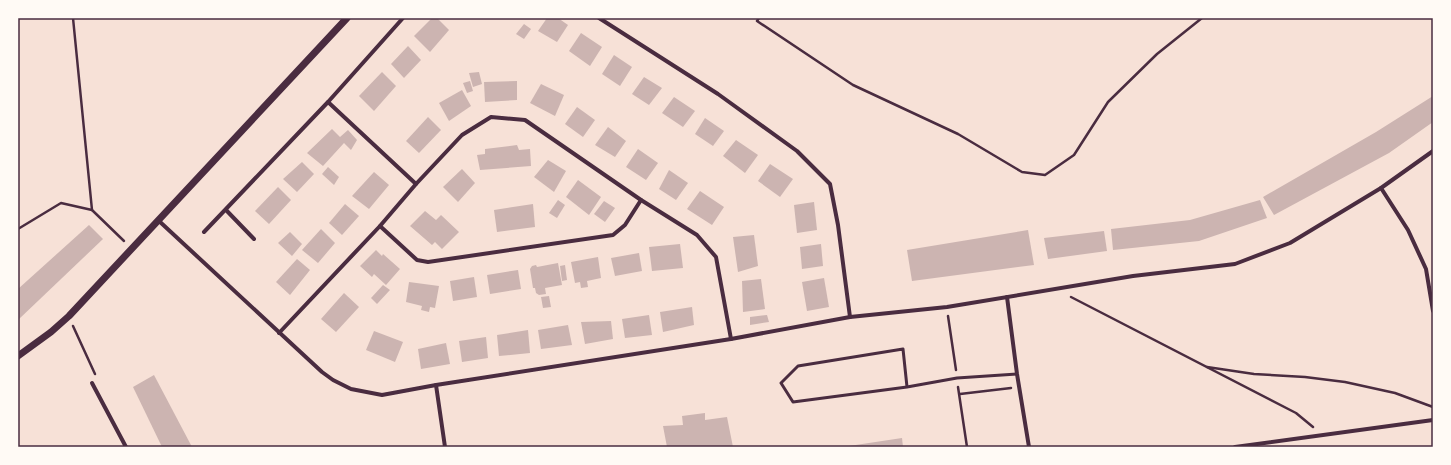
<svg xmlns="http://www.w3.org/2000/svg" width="1451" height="465" font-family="Helvetica,sans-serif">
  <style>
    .building { fill: #ccb4b1 }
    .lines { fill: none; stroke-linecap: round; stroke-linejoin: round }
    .path { stroke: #4a2c40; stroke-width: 2.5 }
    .service { stroke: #4a2c40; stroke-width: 3 }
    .minor { stroke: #4a2c40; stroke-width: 4 }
    .tertiary { stroke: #4a2c40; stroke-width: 7 }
    .neatline { fill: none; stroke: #4a2c40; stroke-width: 1.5 }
  </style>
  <rect width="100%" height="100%" fill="#f7e1d7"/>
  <g class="building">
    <path d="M432,18H437L449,30L430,52L414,36Z"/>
    <path d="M547,18H558L568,25L557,42L538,31Z"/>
    <path d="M524,24L531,29L524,39L516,34Z"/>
    <path d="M581,33L602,47L590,66L569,51Z"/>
    <path d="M408,46L421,60L404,78L391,64Z"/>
    <path d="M614,55L632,67L620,86L602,74Z"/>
    <path d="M382,72L396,86L374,111L359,96Z"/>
    <path d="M479,72L482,84L473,87L469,73Z"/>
    <path d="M644,77L662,88L649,105L632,94Z"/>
    <path d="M470,81L473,91L467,93L463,83Z"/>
    <path d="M517,81V100L485,102L484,82Z"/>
    <path d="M541,84L564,95L555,116L530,103Z"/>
    <path d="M462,90L471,106L449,121L439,103Z"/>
    <path d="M1433,96V122L1389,153L1274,215L1263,197L1376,132Z"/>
    <path d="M674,97L695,111L683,127L662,113Z"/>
    <path d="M577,107L595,120L583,137L565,124Z"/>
    <path d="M428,117L441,130L419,153L406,141Z"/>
    <path d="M705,118L724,131L713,146L695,134Z"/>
    <path d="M608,127L626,141L615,157L595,145Z"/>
    <path d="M332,129L340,137L348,130L357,140L351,150L344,143L323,166L307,153Z"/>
    <path d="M736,140L758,155L745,173L723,156Z"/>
    <path d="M517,145L519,150L530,149L531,166L480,170L477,155L485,154V149Z"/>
    <path d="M638,149L658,163L646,180L626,167Z"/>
    <path d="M548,160L566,171L554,192L534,177Z"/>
    <path d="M302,162L314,174L297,192L283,179Z"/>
    <path d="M770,164L793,179L780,197L758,181Z"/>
    <path d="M328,167L339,177L334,185L322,174Z"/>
    <path d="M462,169L475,183L458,202L443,187Z"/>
    <path d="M669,170L688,183L676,200L659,189Z"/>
    <path d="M374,172L389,185L369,209L352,196Z"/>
    <path d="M578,180L601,197L589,215L566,197Z"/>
    <path d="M278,187L291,200L269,224L255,211Z"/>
    <path d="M700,191L724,207L712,225L687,209Z"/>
    <path d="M558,200L565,205L557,218L549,213Z"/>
    <path d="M1260,200L1267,218L1199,241L1113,250L1111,229L1190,220Z"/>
    <path d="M604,201L615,208L605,222L594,214Z"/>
    <path d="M814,202L817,230L797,233L794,205Z"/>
    <path d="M345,204L359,216L342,235L329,223Z"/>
    <path d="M533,204L535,227L497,232L494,210Z"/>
    <path d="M425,211L436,220L441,215L459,232L442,249L435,242L432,245L410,226Z"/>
    <path d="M89,225L103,239L18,320V289Z"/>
    <path d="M321,229L335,243L318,263L302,250Z"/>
    <path d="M1028,230L1034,265L912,281L907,250Z"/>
    <path d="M1104,231L1107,251L1048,259L1044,238Z"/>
    <path d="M290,232L302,244L292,256L278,243Z"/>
    <path d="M754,235L758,266L738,272L733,237Z"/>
    <path d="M680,244L683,268L652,271L649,247Z"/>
    <path d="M821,244L823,266L802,269L800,247Z"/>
    <path d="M376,250L382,256L383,254L400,269L386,285L374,274L372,277L360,266Z"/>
    <path d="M639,253L642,271L615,276L611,258Z"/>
    <path d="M598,257L601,278L587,281L588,287L581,288L580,282L575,283L571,262Z"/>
    <path d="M297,259L310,270L290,295L276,282Z"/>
    <path d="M558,263L562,285L545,288L546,294L539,295L536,293L535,288H533L530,269L532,266L536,265L537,267Z"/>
    <path d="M565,265L567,280L562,281L560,266Z"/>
    <path d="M518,270L521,289L490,294L487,275Z"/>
    <path d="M474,277L477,297L453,301L450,281Z"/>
    <path d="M824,278L829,307L807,311L802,282Z"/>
    <path d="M761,279L765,309L743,312L742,281Z"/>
    <path d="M409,282L439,286L435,308L430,307L429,312L421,310L422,306L406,302Z"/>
    <path d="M383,285L390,290L377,304L371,298Z"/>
    <path d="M344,293L359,307L336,332L321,319Z"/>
    <path d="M549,296L551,307L543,308L541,297Z"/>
    <path d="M692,307L694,325L663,332L660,312Z"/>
    <path d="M649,315L652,335L625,338L622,319Z"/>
    <path d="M767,315L769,322L750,325V317Z"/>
    <path d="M611,321L613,339L585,344L581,322Z"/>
    <path d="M568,325L572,345L541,349L538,330Z"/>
    <path d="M528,330L530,353L499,356L497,335Z"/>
    <path d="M374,331L403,342L395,362L366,350Z"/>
    <path d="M486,337L488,358L462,362L459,341Z"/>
    <path d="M446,343L450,364L421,369L418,349Z"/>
    <path d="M154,375L192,447H162L133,387Z"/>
    <path d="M705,413V420L727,417L733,447H667L663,426L683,425L682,416Z"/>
    <path d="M902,438L903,447H849V446Z"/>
  </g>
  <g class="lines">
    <g class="path">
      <path d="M73,18L92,210L124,241"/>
      <path d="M759,18L757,21L853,85L958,134L1022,172L1045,175L1074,155L1108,102L1157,54L1202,18"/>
      <path d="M18,229L61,203L92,210"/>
      <path d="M1071,297L1296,413L1313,427"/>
      <path d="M948,316L956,370"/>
      <path d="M73,326L95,374"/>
      <path d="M1207,367L1254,374L1305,377L1345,382L1395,393L1433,407"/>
      <path d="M958,387L967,447"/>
      <path d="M960,394L1011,388"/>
    </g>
    <path class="service" d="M907,387L903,349L798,366L781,383L793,402L907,387L957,378L1017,374"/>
    <g class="minor">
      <path d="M599,18L718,94L797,151L830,184L838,225L850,317"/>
      <path d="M328,102L416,184"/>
      <path d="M1381,188L1408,230L1426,269L1433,311"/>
      <path d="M226,210L254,239"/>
      <path d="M159,221L322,372L333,380L351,389L382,395L436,385L731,339L850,317L947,307L1133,276L1235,264L1290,243L1381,188L1433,151"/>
      <path d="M380,226L417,260L428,262L613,235L625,225L641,200"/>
      <path d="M204,232L328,102L403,18"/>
      <path d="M1007,297L1017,374L1029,447"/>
      <path d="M279,333L380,226L416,184L462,135L491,117L525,120L641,200L697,235L716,257L731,339"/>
      <path d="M92,383L126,447"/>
      <path d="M436,385L445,447"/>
      <path d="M1235,447L1433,420"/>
    </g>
    <path class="tertiary" d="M18,356L51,332L69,316L347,18"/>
  </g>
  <rect width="1451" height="465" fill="none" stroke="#fffaf5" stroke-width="38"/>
  <rect x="19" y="19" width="1413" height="427" class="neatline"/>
</svg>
